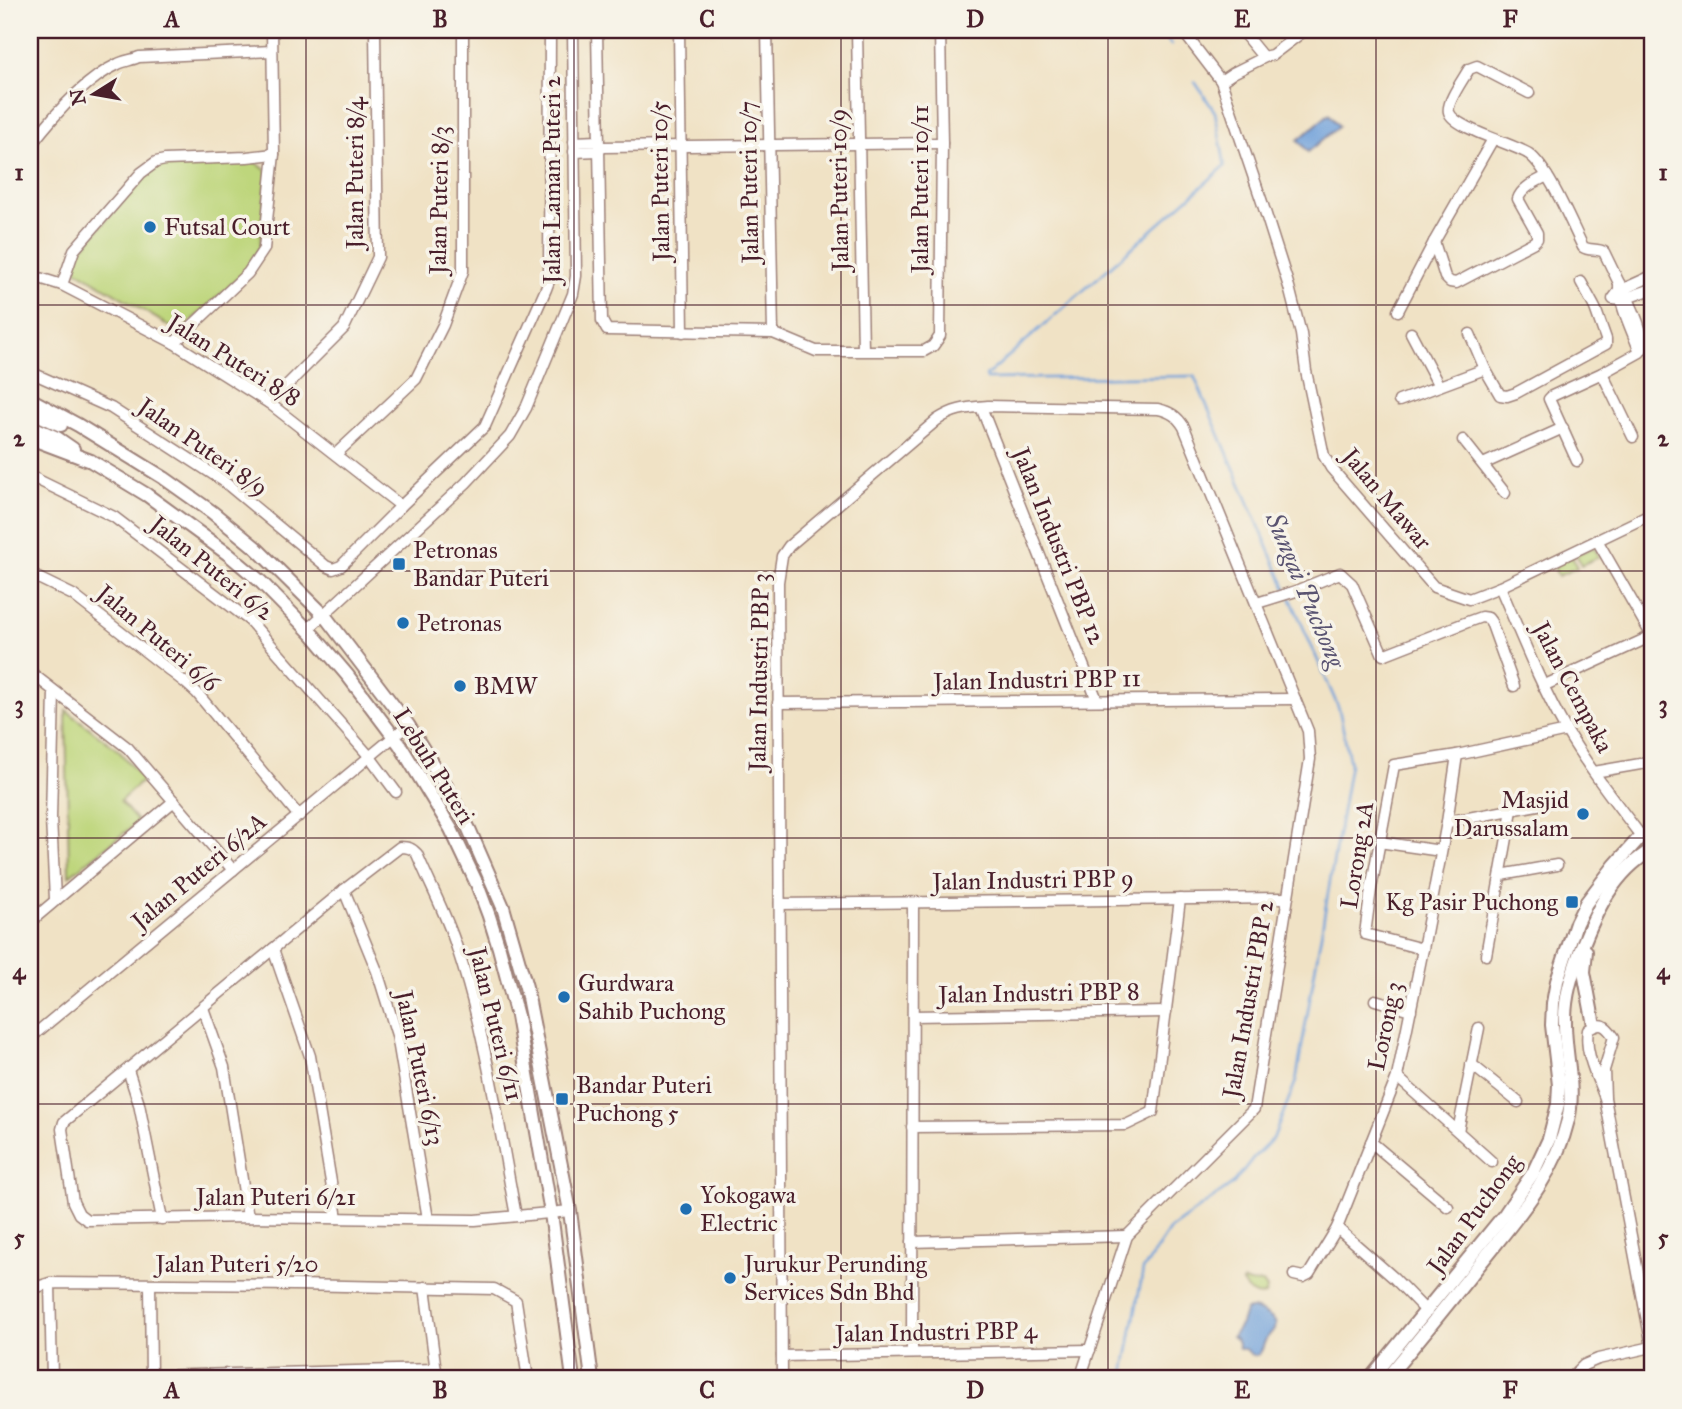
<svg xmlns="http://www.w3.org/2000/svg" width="1682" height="1409" font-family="'IM FELL Great Primer',serif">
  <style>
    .green { fill: #bed67b; stroke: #847a53; stroke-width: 2 }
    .water { fill: #6fa0da; stroke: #5c6082; stroke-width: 2 }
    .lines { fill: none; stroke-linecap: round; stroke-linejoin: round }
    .stream { stroke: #6fa0da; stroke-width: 2.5 }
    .minor-casing { stroke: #9d8078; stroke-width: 13 }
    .major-casing { stroke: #9d8078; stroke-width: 16 }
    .minor { stroke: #fff; stroke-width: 10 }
    .major { stroke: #fff; stroke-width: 12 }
    .grid { fill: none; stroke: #4a1f2b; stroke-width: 2; stroke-opacity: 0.55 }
    .poi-dot { fill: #1f6fb2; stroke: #f7f3e8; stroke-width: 2.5 }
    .labels { text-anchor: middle; stroke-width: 7; stroke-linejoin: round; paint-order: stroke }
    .street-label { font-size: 24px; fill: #4a1f2b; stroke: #f7f3e8 }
    .poi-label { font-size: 24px; fill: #4a1f2b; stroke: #f7f3e8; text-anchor: start }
    .water-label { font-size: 26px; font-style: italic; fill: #595371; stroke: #f7f3e8 }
    .neatline { fill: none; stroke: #4a1f2b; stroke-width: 2.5 }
    .grid-label { font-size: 23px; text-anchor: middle; font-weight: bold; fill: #4a1f2b }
  </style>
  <rect width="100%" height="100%" fill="#f7f3e8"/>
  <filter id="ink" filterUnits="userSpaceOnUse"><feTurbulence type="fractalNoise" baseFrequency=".0143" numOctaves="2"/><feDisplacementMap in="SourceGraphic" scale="14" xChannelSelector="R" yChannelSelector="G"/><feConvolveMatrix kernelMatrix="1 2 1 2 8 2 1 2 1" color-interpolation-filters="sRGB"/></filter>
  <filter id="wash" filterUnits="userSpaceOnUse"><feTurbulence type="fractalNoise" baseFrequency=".00686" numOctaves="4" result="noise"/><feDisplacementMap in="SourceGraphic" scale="28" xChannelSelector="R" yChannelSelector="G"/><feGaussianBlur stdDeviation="1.57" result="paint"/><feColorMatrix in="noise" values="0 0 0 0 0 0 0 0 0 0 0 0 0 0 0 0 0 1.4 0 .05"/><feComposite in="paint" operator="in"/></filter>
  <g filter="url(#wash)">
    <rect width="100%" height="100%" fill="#f0e2c5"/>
    <g class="green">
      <path d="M254,161L267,171L260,247L244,273L179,332L73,268L75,256L152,168L169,163Z"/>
      <path d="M1594,547L1599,557L1581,565L1576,554Z"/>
      <path d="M1572,556L1577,568L1558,576L1553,565Z"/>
      <path d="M66,710L119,751L143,780L120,801L138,822L69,876Z"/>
      <path d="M1244,1281L1249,1283H1263L1267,1289L1265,1295C1254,1298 1247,1291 1242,1283Z"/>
    </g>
    <g class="water">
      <path d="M1329,114L1339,126L1308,152L1298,140Z"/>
      <path d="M1249,1309C1257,1308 1270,1316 1276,1323C1275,1332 1268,1334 1265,1341C1262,1348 1263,1351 1257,1356L1251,1355L1246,1349H1239L1237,1341L1232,1337L1241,1324L1245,1311Z"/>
    </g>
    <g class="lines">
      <g class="stream">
        <path d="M1161,30L1171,45"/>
        <path d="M1195,82L1215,112L1225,166L986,376L987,379L1194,376L1287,591"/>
        <path d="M1123,1379L1143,1270L1170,1229L1233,1184L1253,1158L1273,1139L1296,1081L1350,764L1339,709L1290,597"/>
      </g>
    </g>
  </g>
  <g filter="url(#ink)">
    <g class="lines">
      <g class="minor-casing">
        <g id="minor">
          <path d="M597,30L602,321L607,330L773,333L816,351H924L933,346L940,336L942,143L940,30"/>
          <path d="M679,30L683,332"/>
          <path d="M767,30L773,333"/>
          <path d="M857,30L863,350"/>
          <path d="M1182,30L1221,81L1262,202L1289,287L1301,334L1306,371L1324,456L1331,468L1434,587L1469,599L1500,587L1652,514"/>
          <path d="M1241,30L1263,57L1272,55L1305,30"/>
          <path d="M1221,81L1233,73L1265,57"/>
          <path d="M1529,93L1477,66L1469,69C1464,78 1446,103 1449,112C1453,128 1514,144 1529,154C1549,169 1571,223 1583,247C1589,251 1597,248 1604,252L1619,283"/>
          <path d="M574,142L598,141"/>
          <path d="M30,146C53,116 84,80 118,64C124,61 132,60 139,57L272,51"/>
          <path d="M574,152L598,151L603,147L942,143"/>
          <path d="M1434,242L1445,277L1450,282L1456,283L1534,242L1537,239V233L1518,199C1522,187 1536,182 1547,176"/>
          <path d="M30,275L62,285L174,343L269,403L401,506"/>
          <path d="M1652,276L1619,291L1613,299L1621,300L1652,289"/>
          <path d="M62,285L74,250L141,173L156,162L165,160L247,157L274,154"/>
          <path d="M1398,311L1434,242L1493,139"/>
          <path d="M1411,333L1439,386"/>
          <path d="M1470,334L1485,369L1500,395L1507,396L1516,393L1606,344V339L1595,308L1581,282"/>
          <path d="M174,343L248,273L264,249L274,154L272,30"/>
          <path d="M30,372L111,408L222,480L326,566L333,569L341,566L401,506L485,426L546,289L549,281L550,30"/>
          <path d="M1602,373L1633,437"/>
          <path d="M1399,401L1485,369"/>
          <path d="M269,403L344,328L378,257L375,30"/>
          <path d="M981,407L1097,700"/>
          <path d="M1463,440L1505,493"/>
          <path d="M336,454L416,379L443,325L463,271V30"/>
          <path d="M1577,461L1549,399L1552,396L1602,373L1640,352C1643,347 1644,348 1643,342C1642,329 1627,293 1619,283C1618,304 1633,332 1640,352"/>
          <path d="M1483,464L1563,428"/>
          <path d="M30,476L114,517L249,620L370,757L396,792"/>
          <path d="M30,574L73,595L187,684L197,693L299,816"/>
          <path d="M1500,587C1521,635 1540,684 1566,730C1588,767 1615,802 1641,836"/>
          <path d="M1257,603L1296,591L1340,573L1352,584L1383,655L1470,621L1481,617L1488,618L1491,622L1514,686"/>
          <path d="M308,629L466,483L510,436L526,408L573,294L576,276L573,30"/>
          <path d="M30,672L128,748L233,870"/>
          <path d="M1543,686L1652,636L1597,540"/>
          <path d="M54,692L51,819L55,899"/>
          <path d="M778,703L1295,699"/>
          <path d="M1594,772L1652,762"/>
          <path d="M1447,822L1548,803"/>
          <path d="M1379,842L1441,851"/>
          <path d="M1501,875L1557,865"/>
          <path d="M344,890L377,971L397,1035L428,1219"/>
          <path d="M780,904L1286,898"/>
          <path d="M30,922L174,801"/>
          <path d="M273,949L310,1056L337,1218"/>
          <path d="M1423,949L1365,934L1371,889L1394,765L1457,755L1567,731"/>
          <path d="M1486,955L1512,810"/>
          <path d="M1375,1000L1411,1010"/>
          <path d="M203,1008L224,1067L248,1217"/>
          <path d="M913,1016L1166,1012"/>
          <path d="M30,1038L408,725"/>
          <path d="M1471,1064L1518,1102"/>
          <path d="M128,1070L139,1104L162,1219"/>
          <path d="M1397,1077L1492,1162"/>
          <path d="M1605,1098C1597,1077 1584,1052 1588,1030C1601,1021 1606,1025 1614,1037L1604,1070L1605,1098L1652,1347"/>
          <path d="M912,1127L1126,1125L1153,1112L1180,899"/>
          <path d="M1458,1131L1479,1028"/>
          <path d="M1371,1142L1448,1207"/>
          <path d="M516,1216C499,1127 486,1035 457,948C447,916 430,885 417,854C412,848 408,847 400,847L344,890L64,1122L62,1129L73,1202L79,1214L87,1220L248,1217L475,1220L570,1211"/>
          <path d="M1337,1228L1394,1278L1427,1312"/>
          <path d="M912,1242L1127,1236"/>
          <path d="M1294,1275L1303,1277L1309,1274L1337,1228L1397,1077L1423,949L1447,822L1457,755"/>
          <path d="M50,1283L52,1379"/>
          <path d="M150,1285L151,1379"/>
          <path d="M425,1287L437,1379"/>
          <path d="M30,1293L34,1288L50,1283L295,1285L494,1289L516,1301L528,1379"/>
          <path d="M912,1353L913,903"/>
          <path d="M782,1356L1090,1350"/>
          <path d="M151,1376L436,1369"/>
          <path d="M782,1379L778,582L782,556L789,546L937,420C955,408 967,408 988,406L1158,409C1171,412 1177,416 1184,427L1308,731L1310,759L1254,1109L1127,1236L1080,1379"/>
          <path d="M1570,1379L1584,1365L1598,1359L1652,1347"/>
        </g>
      </g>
      <g class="major-casing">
        <g id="major">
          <path d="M30,399L78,425L164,478L212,512L256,548L324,615L408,725L446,786L469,829L503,907L526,987L570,1211L592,1379"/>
          <path d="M30,411L61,425"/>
          <path d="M30,426L57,438L73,449"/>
          <path d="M30,438L91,461L147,495L228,554L260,581L313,635L348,676L400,745L451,829L477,884L489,916L499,948L517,1016L551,1213L573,1379"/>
          <path d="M1586,951L1584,972L1594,1025"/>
          <path d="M1370,1379L1505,1214L1533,1173L1549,1139L1558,1104L1559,1085L1552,1025L1553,1003L1557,981L1576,923L1586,903L1615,865L1641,836L1652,832"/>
          <path d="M1386,1379C1419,1340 1451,1300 1483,1260C1518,1216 1555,1175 1568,1120C1576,1086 1564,1053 1565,1019C1565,996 1572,974 1580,952C1595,913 1613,872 1652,850"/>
        </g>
      </g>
      <use href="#minor" class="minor"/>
      <use href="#major" class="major"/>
    </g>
  </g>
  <path class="grid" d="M306,30V1379M574,30V1379M841,30V1379M1108,30V1379M1376,30V1379M30,305H1652M30,571H1652M30,838H1652M30,1104H1652"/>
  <g class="poi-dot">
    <circle cx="150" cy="227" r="7"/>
    <rect x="392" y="557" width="14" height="14" rx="3.5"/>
    <circle cx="403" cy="623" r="7"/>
    <circle cx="460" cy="686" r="7"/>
    <circle cx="1583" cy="814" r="7"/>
    <rect x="1565" y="895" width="14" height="14" rx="3.5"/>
    <circle cx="564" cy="997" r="7"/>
    <rect x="555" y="1092" width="14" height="14" rx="3.5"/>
    <circle cx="686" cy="1209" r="7"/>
    <circle cx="730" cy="1278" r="7"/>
  </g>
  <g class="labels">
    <g class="street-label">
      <text transform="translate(355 173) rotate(-90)" y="8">Jalan Puteri 8/4</text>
      <text transform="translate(552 180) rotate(-90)" y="8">Jalan Laman Puteri 2</text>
      <text transform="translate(660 181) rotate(-91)" y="8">Jalan Puteri 10/5</text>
      <text transform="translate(749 182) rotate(-91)" y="8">Jalan Puteri 10/7</text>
      <text transform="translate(920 189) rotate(-90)" y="8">Jalan Puteri 10/11</text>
      <text transform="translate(839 190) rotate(-91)" y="8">Jalan Puteri 10/9</text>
      <text transform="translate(439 200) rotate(-89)" y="8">Jalan Puteri 8/3</text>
      <text transform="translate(234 360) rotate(32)" y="8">Jalan Puteri 8/8</text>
      <text transform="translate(203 447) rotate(35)" y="8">Jalan Puteri 8/9</text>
      <text transform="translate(1387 499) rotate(50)" y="8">Jalan Mawar</text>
      <text transform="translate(1059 546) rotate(68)" y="8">Jalan Industri PBP 12</text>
      <text transform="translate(212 568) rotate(39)" y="8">Jalan Puteri 6/2</text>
      <text transform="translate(158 638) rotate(40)" y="8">Jalan Puteri 6/6</text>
      <text transform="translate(759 672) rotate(-89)" y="8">Jalan Industri PBP 3</text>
      <text transform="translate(1037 680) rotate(-1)" y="8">Jalan Industri PBP 11</text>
      <text transform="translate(1573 687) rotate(62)" y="8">Jalan Cempaka</text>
      <text transform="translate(434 766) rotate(58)" y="8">Lebuh Puteri</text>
      <text transform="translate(1357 855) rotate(-81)" y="8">Lorong 2A</text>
      <text transform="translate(199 871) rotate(-40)" y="8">Jalan Puteri 6/2A</text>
      <text transform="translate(1033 880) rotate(-1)" y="8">Jalan Industri PBP 9</text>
      <text transform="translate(1039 993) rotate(-1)" y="8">Jalan Industri PBP 8</text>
      <text transform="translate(1248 999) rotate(-80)" y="8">Jalan Industri PBP 2</text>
      <text transform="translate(496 1024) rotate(76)" y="8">Jalan Puteri 6/11</text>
      <text transform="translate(1385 1026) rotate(-78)" y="8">Lorong 3</text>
      <text transform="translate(420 1068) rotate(78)" y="8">Jalan Puteri 6/13</text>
      <text x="276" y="1205">Jalan Puteri 6/21</text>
      <text transform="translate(1474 1214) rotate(-54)" y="8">Jalan Puchong</text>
      <text x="237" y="1272">Jalan Puteri 5/20</text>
      <text transform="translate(936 1332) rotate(-1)" y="8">Jalan Industri PBP 4</text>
    </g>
    <g class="poi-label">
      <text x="164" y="235">Futsal Court</text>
      <text x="413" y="558">Petronas<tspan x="413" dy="28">Bandar Puteri</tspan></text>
      <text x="417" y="631">Petronas</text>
      <text x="474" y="694">BMW</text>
      <text x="1569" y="808" text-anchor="end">Masjid<tspan x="1569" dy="28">Darussalam</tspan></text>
      <text x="1558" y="910" text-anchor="end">Kg Pasir Puchong</text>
      <text x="578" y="991">Gurdwara<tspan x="578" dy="28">Sahib Puchong</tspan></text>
      <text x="576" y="1093">Bandar Puteri<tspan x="576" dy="28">Puchong 5</tspan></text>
      <text x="700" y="1203">Yokogawa<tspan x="700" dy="28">Electric</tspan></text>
      <text x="744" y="1272">Jurukur Perunding<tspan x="744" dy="28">Services Sdn Bhd</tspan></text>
    </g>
    <g class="water-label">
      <text transform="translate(1306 590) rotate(67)" y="9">Sungai Puchong</text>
    </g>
  </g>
  <rect width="1682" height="1409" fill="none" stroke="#f7f3e8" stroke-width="77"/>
  <g transform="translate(94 94) rotate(259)" stroke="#f7f3e8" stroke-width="5" paint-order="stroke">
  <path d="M0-5L12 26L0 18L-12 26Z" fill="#4a1f2b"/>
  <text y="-10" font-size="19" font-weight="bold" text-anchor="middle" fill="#4a1f2b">N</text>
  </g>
  <rect x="38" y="38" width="1606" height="1332" class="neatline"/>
  <g class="grid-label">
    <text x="172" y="27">A</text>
    <text x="440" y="27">B</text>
    <text x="707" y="27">C</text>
    <text x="975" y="27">D</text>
    <text x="1242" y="27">E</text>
    <text x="1510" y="27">F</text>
    <text x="19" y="180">1</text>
    <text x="1663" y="180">1</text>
    <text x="19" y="446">2</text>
    <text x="1663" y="446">2</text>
    <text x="19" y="712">3</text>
    <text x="1663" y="712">3</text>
    <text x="19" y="979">4</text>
    <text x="1663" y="979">4</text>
    <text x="19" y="1245">5</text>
    <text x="1663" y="1245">5</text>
    <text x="172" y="1398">A</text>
    <text x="440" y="1398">B</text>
    <text x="707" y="1398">C</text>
    <text x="975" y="1398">D</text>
    <text x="1242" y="1398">E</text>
    <text x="1510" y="1398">F</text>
  </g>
</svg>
